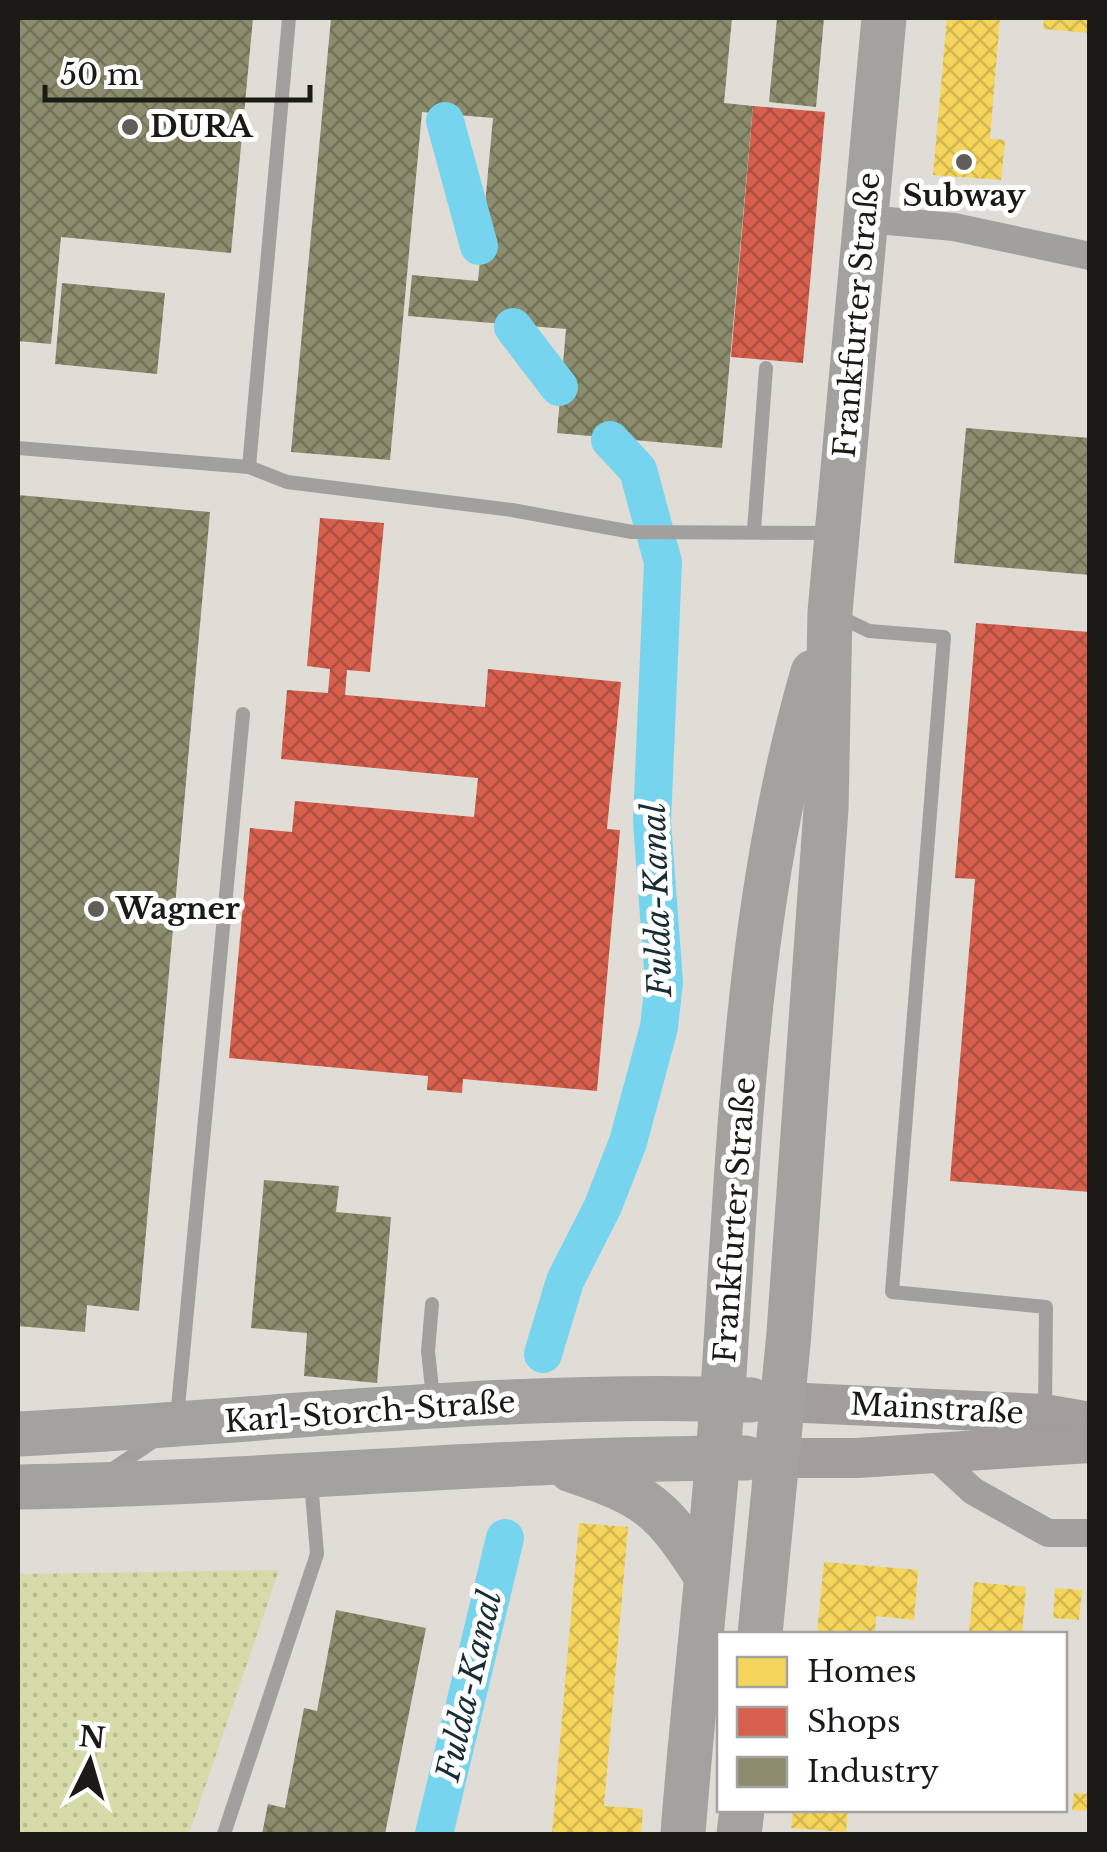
<svg xmlns="http://www.w3.org/2000/svg" width="1107" height="1852" font-family="'Libre Baskerville',serif">
  <style>
    .grass { fill: url(#grass-dots) }
    .homes { fill: url(#homes-cross-hatch) }
    .shops { fill: url(#shops-cross-hatch) }
    .industry { fill: url(#industry-cross-hatch) }
    .lines { fill: none; stroke-linecap: round; stroke-linejoin: round }
    .canal { stroke: #77d4ef; stroke-width: 38 }
    .lane { stroke: #a2a09e; stroke-width: 14 }
    .street { stroke: #a2a09e; stroke-width: 28 }
    .secondary { stroke: #a19e9b; stroke-width: 40 }
    .primary { stroke: #a4a29f; stroke-width: 45 }
    .poi-dot { fill: #615e59; stroke: #fff; stroke-width: 4 }
    .labels { text-anchor: middle; stroke-width: 10; stroke-linejoin: round; paint-order: stroke }
    .poi-label { font-size: 30px; font-weight: bold; fill: #1c1a15; stroke: #fff; text-anchor: start }
    .street-label { font-size: 30px; fill: #1c1a15; stroke: #fff }
    .water-label { font-size: 32px; font-style: italic; fill: #172d35; stroke: #fff }
  </style>
  <defs>
    <pattern id="grass-dots" width="8" height="8" patternUnits="userSpaceOnUse" patternTransform="scale(2.5)"><rect width="8" height="8" fill="#d7dbaa"/><path d="M2 2h.1M6 6h.1" fill="none" stroke="#b8bb91" stroke-width="1.8" stroke-linecap="round"/></pattern>
    <pattern id="homes-cross-hatch" width="8" height="8" patternUnits="userSpaceOnUse" patternTransform="scale(2.5)"><rect width="8" height="8" fill="#f6d55c"/><path d="M0 0l8 8M0 8l8-8" fill="none" stroke="#d2b64f"/></pattern>
    <pattern id="shops-cross-hatch" width="8" height="8" patternUnits="userSpaceOnUse" patternTransform="scale(2.5)"><rect width="8" height="8" fill="#d6604d"/><path d="M0 0l8 8M0 8l8-8" fill="none" stroke="#ad4e3f"/></pattern>
    <pattern id="industry-cross-hatch" width="8" height="8" patternUnits="userSpaceOnUse" patternTransform="scale(2.5)"><rect width="8" height="8" fill="#8c8c6e"/><path d="M0 0l8 8M0 8l8-8" fill="none" stroke="#727259"/></pattern>
  </defs>
  <rect width="100%" height="100%" fill="#e0ddd6"/>
  <path class="grass" d="M279,1570L189,1834H18V1574Z"/>
  <g class="homes">
    <path d="M947,18H1000L990,139L1005,140L1001,180L933,175Z"/>
    <path d="M1044,18H1090V33L1043,29Z"/>
    <path d="M579,1523L628,1527L604,1806L643,1809L641,1834H552Z"/>
    <path d="M824,1562L918,1570L914,1620L876,1616L875,1634H817Z"/>
    <path d="M974,1582L1026,1587L1022,1634L969,1632Z"/>
    <path d="M1055,1588L1082,1590L1079,1620L1053,1618Z"/>
    <path d="M1074,1793L1089,1794L1088,1811L1072,1810Z"/>
    <path d="M793,1810H848L846,1832L791,1828Z"/>
  </g>
  <g class="shops">
    <path d="M753,106L825,112L803,363L731,357Z"/>
    <path d="M320,518L384,523L370,672L347,670L345,695L485,707L488,669L621,682L607,829L620,830L597,1091L463,1079L462,1093L427,1090L428,1076L229,1058L250,828L292,832L295,801L474,817L478,778L281,759L287,690L328,693L330,669L307,666Z"/>
    <path d="M976,623L1090,632V1192L950,1181L975,879L955,878Z"/>
  </g>
  <g class="industry">
    <path d="M18,18H253L231,253L61,237L51,344L18,341Z"/>
    <path d="M331,18H732L724,103L753,106L722,448L557,433L566,329L408,316L412,275L478,281L493,118L422,112L390,460L291,452Z"/>
    <path d="M777,18H824L816,107L769,102Z"/>
    <path d="M62,283L165,293L157,374L55,364Z"/>
    <path d="M966,428L1090,438V575L954,563Z"/>
    <path d="M18,495L210,512L139,1311L87,1305L85,1332L18,1326Z"/>
    <path d="M264,1180L339,1186L336,1212L391,1217L377,1383L304,1376L307,1333L251,1328Z"/>
    <path d="M336,1610L426,1628L385,1834H262L268,1804L285,1808L304,1708L317,1711Z"/>
  </g>
  <g class="lines">
    <g class="canal">
      <path d="M445,121L479,246"/>
      <path d="M513,327L559,387"/>
      <path d="M543,1354L565,1281L603,1206L628,1142L659,1027L664,982L652,822L663,562L638,470L610,440"/>
      <path d="M434,1834L505,1538"/>
    </g>
    <g class="lane">
      <path d="M18,448L249,467L287,482L512,510L632,532L832,533"/>
      <path d="M249,467L289,18"/>
      <path d="M754,530L766,368"/>
      <path d="M836,615L869,631L944,637L892,1292L1046,1307L1045,1412"/>
      <path d="M432,1304L428,1351L433,1398"/>
      <path d="M177,1418L243,714"/>
      <path d="M108,1472L157,1439"/>
      <path d="M224,1834L317,1554L311,1481"/>
    </g>
    <g class="street">
      <path d="M866,219L954,227L1090,256"/>
      <path d="M933,1454L973,1491L1048,1533H1090"/>
    </g>
    <g class="secondary">
      <path d="M783,1402L1044,1414L1090,1422"/>
      <path d="M778,1458H857L1090,1443"/>
    </g>
    <g class="primary">
      <path d="M18,1434C262,1422 506,1391 751,1400"/>
      <path d="M571,1470C648,1496 662,1507 706,1576"/>
      <path d="M18,1487C261,1483 503,1458 746,1458"/>
      <path d="M760,1634L789,1333L826,809L830,612L884,18"/>
      <path d="M683,1834C694,1686 713,1538 723,1390C739,1149 745,905 813,672"/>
      <path d="M739,1834L742,1810"/>
    </g>
  </g>
  <g class="poi-dot">
    <circle cx="130" cy="127" r="10"/>
    <circle cx="964" cy="162" r="10"/>
    <circle cx="96" cy="909" r="10"/>
  </g>
  <g class="labels">
    <g class="poi-label">
      <text x="150" y="137">DURA</text>
      <text x="964" y="206" text-anchor="middle">Subway</text>
      <text x="116" y="919">Wagner</text>
    </g>
    <g class="street-label">
      <text transform="translate(857 315) rotate(-85)" y="10">Frankfurter Straße</text>
      <text transform="translate(735 1220) rotate(-86)" y="10">Frankfurter Straße</text>
      <text transform="translate(937 1409) rotate(3)" y="10">Mainstraße</text>
      <text transform="translate(370 1412) rotate(-4)" y="10">Karl-Storch-Straße</text>
    </g>
    <g class="water-label">
      <text transform="translate(657 900) rotate(-92)" y="11">Fulda-Kanal</text>
      <text transform="translate(469 1686) rotate(-77)" y="11">Fulda-Kanal</text>
    </g>
  </g>
  <rect width="1107" height="1852" fill="none" stroke="#1c1a15" stroke-width="40"/>
  <rect x="717" y="1632" width="350" height="180" fill="#ffffff" stroke="#a4a3a1" stroke-width="2.5"/>
  <rect x="737" y="1657" width="50" height="30" fill="#f6d55c" stroke="#a4a3a1" stroke-width="2.5"/>
  <text x="807" y="1682" font-size="30" fill="#1c1a15">Homes</text>
  <rect x="737" y="1707" width="50" height="30" fill="#d6604d" stroke="#a4a3a1" stroke-width="2.5"/>
  <text x="807" y="1732" font-size="30" fill="#1c1a15">Shops</text>
  <rect x="737" y="1757" width="50" height="30" fill="#8c8c6e" stroke="#a4a3a1" stroke-width="2.5"/>
  <text x="807" y="1782" font-size="30" fill="#1c1a15">Industry</text>
  <g transform="translate(90 1762) rotate(5)" stroke="#ffffff" stroke-width="8" paint-order="stroke">
  <path d="M0-8L18 38L0 25L-18 38Z" fill="#1c1a15"/>
  <text y="-15" font-size="28" font-weight="bold" text-anchor="middle" fill="#1c1a15">N</text>
  </g>
  <path d="M45 85v15h265v-15" fill="none" stroke="#1c1a15" stroke-width="5"/>
  <text x="60" y="85" font-size="30" fill="#1c1a15" stroke="#ffffff" stroke-width="8" paint-order="stroke">50 m</text>
</svg>
